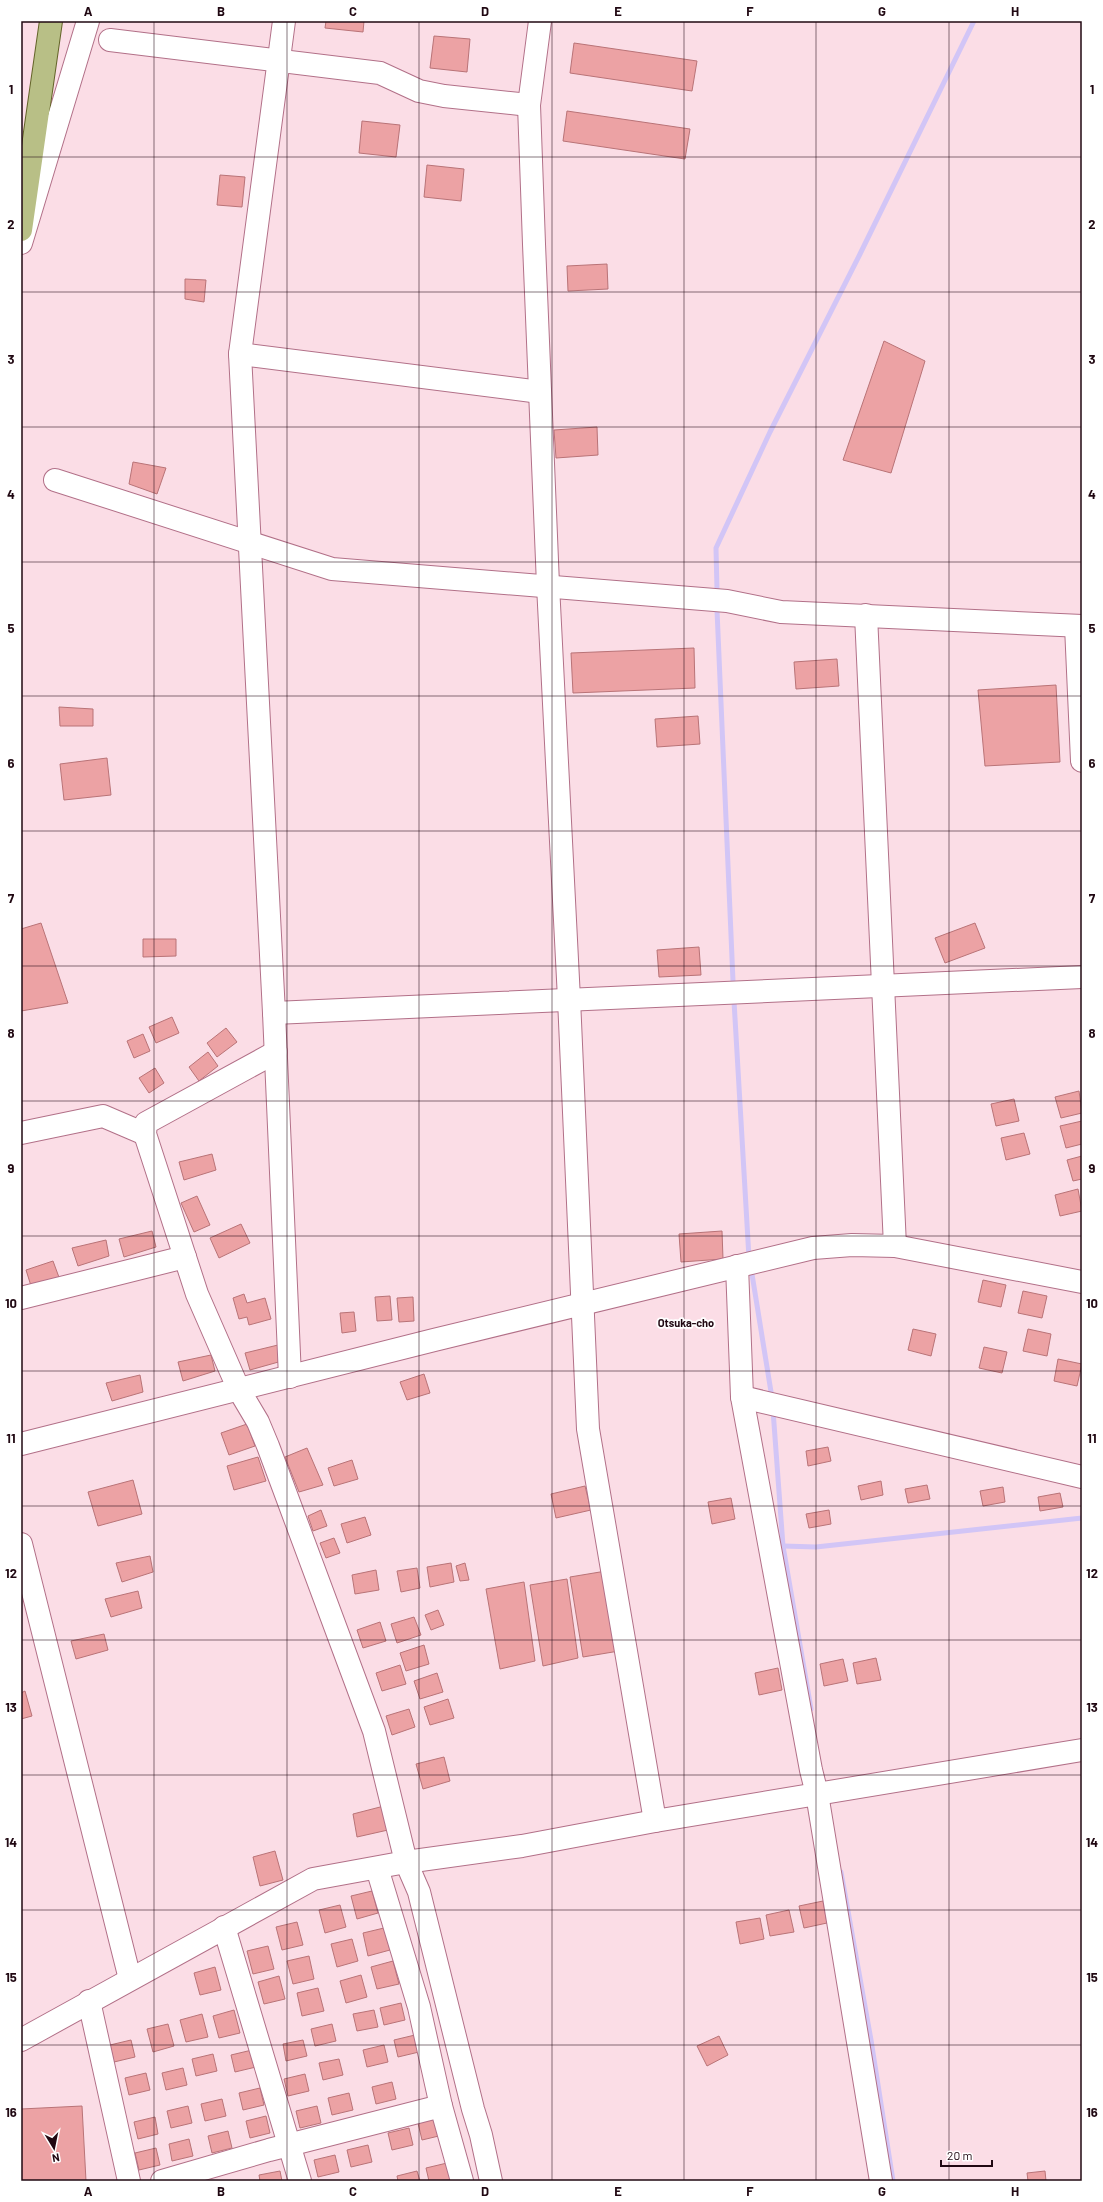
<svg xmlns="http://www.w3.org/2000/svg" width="1103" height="2202" font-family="Barlow,sans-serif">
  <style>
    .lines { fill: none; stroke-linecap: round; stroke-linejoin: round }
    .stream { stroke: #d2c5f6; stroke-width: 5 }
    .building { fill: #eca2a4; stroke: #b97377 }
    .minor-casing { stroke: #b27088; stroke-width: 24 }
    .major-casing { stroke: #646429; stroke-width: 24 }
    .minor { stroke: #fff; stroke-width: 22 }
    .major { stroke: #b8bf86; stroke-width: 22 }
    .grid { fill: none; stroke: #200812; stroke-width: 1; stroke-opacity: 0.55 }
    .labels { text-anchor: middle; stroke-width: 3.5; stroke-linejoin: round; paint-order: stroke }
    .neighbourhood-label { font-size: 11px; font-weight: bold; fill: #200812; stroke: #fff }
    .neatline { fill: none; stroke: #200812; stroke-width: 1.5 }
    .grid-label { font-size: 13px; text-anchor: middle; font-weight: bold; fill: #200812 }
  </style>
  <rect width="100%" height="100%" fill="#fbdde6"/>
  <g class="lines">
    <g class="stream">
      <path d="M717,590L716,548L770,432L860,254L974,21"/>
      <path d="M717,610L733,981"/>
      <path d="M734,1001L749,1258"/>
      <path d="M751,1268L772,1398"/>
      <path d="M773,1410L783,1546L811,1709"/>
      <path d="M783,1546L816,1547L1082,1518"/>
      <path d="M841,1872L871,2040L893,2181"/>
    </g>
  </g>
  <g class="building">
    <path d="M326,21H364L363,32L325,28Z"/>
    <path d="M434,36L470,39L467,72L430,68Z"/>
    <path d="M574,43L697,61L692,91L570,73Z"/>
    <path d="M567,111L690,129L685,159L563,141Z"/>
    <path d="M362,121L400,125L396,157L359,153Z"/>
    <path d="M427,165L464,169L461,201L424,197Z"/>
    <path d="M220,175L245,177L242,207L217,205Z"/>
    <path d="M607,264L608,289L568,291L567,266Z"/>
    <path d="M185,279L206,280L204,302L185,299Z"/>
    <path d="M884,341L925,361L891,473L843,460Z"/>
    <path d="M597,427L598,455L556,458L554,430Z"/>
    <path d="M133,462L166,468L157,494L129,484Z"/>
    <path d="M694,648L695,688L573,693L571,653Z"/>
    <path d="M837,659L839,686L796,689L794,662Z"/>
    <path d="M1056,685L1060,762L985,766L978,690Z"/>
    <path d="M59,707L93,709V726H60Z"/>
    <path d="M698,716L700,744L657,747L655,719Z"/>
    <path d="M107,758L111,795L64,800L60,764Z"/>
    <path d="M41,923L68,1003L21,1011V929Z"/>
    <path d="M975,923L985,948L945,963L935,938Z"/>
    <path d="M143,939H176V956L143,957Z"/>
    <path d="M699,947L701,975L659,977L657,950Z"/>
    <path d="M172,1017L179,1033L156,1043L149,1027Z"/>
    <path d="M226,1028L237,1042L217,1057L207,1043Z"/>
    <path d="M143,1034L150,1051L134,1058L127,1041Z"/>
    <path d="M208,1052L218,1066L199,1081L189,1067Z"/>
    <path d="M155,1068L164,1083L149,1093L139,1078Z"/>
    <path d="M1079,1091L1082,1113L1061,1118L1055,1097Z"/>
    <path d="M1014,1099L1019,1121L996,1126L991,1104Z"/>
    <path d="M1082,1121V1144L1066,1148L1060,1126Z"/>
    <path d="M1024,1133L1030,1154L1006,1160L1001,1138Z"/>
    <path d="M212,1154L216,1170L184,1180L179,1162Z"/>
    <path d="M1082,1156V1179L1073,1181L1067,1160Z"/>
    <path d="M1078,1189L1082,1211L1060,1216L1055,1195Z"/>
    <path d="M197,1196L210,1225L194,1232L181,1203Z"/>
    <path d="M241,1224L250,1243L219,1258L210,1238Z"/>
    <path d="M152,1231L156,1247L124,1257L119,1239Z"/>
    <path d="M722,1231L723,1259L681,1262L679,1234Z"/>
    <path d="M106,1240L109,1256L78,1266L72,1248Z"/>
    <path d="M53,1261L60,1280L32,1289L26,1270Z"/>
    <path d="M983,1280L1006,1285L1001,1307L978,1302Z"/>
    <path d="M1023,1291L1047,1296L1042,1318L1018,1313Z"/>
    <path d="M244,1294L247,1303L265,1298L271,1319L249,1325L247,1317L239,1319L233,1298Z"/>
    <path d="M390,1296L392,1320L377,1321L375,1297Z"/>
    <path d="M413,1297L414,1321L399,1322L397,1298Z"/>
    <path d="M354,1312L356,1331L342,1333L340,1313Z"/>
    <path d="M913,1329L936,1334L931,1356L908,1350Z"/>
    <path d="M1028,1329L1051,1334L1047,1356L1023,1351Z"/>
    <path d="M278,1345L282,1361L250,1370L245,1353Z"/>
    <path d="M984,1347L1007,1352L1002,1373L979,1368Z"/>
    <path d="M211,1355L215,1371L183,1381L178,1362Z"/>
    <path d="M1058,1359L1082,1364L1077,1386L1054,1381Z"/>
    <path d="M424,1374L430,1393L407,1400L400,1382Z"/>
    <path d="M140,1375L143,1392L112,1401L106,1383Z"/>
    <path d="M247,1424L255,1446L229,1455L221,1433Z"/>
    <path d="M828,1447L831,1461L808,1466L806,1451Z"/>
    <path d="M307,1448L323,1485L299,1492L285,1457Z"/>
    <path d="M258,1457L266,1481L234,1490L227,1466Z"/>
    <path d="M352,1460L358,1479L334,1486L328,1468Z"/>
    <path d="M133,1480L142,1514L98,1526L88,1492Z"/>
    <path d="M881,1481L883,1495L861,1500L858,1486Z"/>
    <path d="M927,1485L930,1499L908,1503L905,1489Z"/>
    <path d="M585,1486L591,1510L556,1518L551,1494Z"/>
    <path d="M1003,1487L1005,1502L983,1506L980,1491Z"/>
    <path d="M1060,1493L1063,1507L1040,1511L1038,1497Z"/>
    <path d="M731,1498L735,1519L712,1524L708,1502Z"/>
    <path d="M321,1510L327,1526L313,1531L308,1516Z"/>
    <path d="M829,1510L831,1524L809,1528L806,1514Z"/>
    <path d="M365,1517L371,1535L347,1543L341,1524Z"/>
    <path d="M334,1538L340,1553L326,1558L320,1543Z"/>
    <path d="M150,1556L153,1572L122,1582L116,1563Z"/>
    <path d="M451,1563L454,1582L430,1587L427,1567Z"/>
    <path d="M465,1563L469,1580L460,1581L456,1566Z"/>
    <path d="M417,1568L420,1588L401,1592L397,1571Z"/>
    <path d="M376,1570L379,1590L355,1594L352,1575Z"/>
    <path d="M606,1571L619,1651L583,1657L570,1577Z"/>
    <path d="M567,1579L578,1658L543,1666L530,1585Z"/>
    <path d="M524,1582L535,1661L500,1669L486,1589Z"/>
    <path d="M138,1591L142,1608L111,1617L105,1599Z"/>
    <path d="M438,1610L444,1625L431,1630L425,1615Z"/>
    <path d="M414,1617L421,1635L397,1643L391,1624Z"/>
    <path d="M380,1622L386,1641L363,1648L357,1630Z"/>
    <path d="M104,1634L108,1650L76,1659L71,1641Z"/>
    <path d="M424,1645L429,1664L406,1671L400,1653Z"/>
    <path d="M876,1658L881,1680L857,1684L853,1663Z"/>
    <path d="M843,1659L848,1681L824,1686L820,1664Z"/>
    <path d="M400,1665L406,1684L382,1691L376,1673Z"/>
    <path d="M778,1668L782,1690L759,1695L755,1673Z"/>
    <path d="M437,1673L443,1692L420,1699L414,1681Z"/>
    <path d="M25,1691L32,1716L21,1719V1693Z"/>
    <path d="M448,1699L454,1718L430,1725L424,1707Z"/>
    <path d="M409,1709L415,1727L392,1735L386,1716Z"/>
    <path d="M444,1757L450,1781L423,1789L416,1764Z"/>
    <path d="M384,1806L388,1830L357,1837L353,1814Z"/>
    <path d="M275,1851L283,1880L260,1886L253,1857Z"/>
    <path d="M372,1891L378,1913L357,1919L351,1896Z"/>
    <path d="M823,1901L827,1923L804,1928L799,1906Z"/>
    <path d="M340,1905L346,1927L325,1933L319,1910Z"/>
    <path d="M789,1910L794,1932L770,1936L766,1915Z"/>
    <path d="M760,1918L764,1939L740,1944L736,1922Z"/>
    <path d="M297,1922L303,1945L282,1950L276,1927Z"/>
    <path d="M384,1928L390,1950L368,1956L363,1933Z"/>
    <path d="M352,1939L358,1961L337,1967L331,1944Z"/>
    <path d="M268,1946L274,1969L253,1974L247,1951Z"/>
    <path d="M309,1956L314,1979L293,1984L287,1961Z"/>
    <path d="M393,1961L399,1984L377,1989L371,1967Z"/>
    <path d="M215,1967L221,1990L200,1995L194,1973Z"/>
    <path d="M361,1975L367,1997L346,2003L340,1981Z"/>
    <path d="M279,1976L285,1999L264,2004L258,1982Z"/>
    <path d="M318,1988L324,2011L302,2016L297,1993Z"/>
    <path d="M401,2003L405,2020L384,2025L380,2008Z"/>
    <path d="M234,2010L240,2033L219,2038L213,2016Z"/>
    <path d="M374,2010L378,2027L357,2031L353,2014Z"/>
    <path d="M202,2014L208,2037L186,2042L180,2020Z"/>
    <path d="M168,2024L174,2046L153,2052L147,2029Z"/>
    <path d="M332,2024L336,2041L315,2046L311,2029Z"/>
    <path d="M415,2035L419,2052L398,2057L394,2040Z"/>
    <path d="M719,2036L728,2055L707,2066L697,2046Z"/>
    <path d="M131,2040L135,2057L114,2062L110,2045Z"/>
    <path d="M303,2040L307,2056L286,2061L283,2044Z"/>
    <path d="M384,2045L388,2062L367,2067L363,2050Z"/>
    <path d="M252,2050L256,2067L235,2072L231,2055Z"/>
    <path d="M213,2054L217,2071L196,2076L192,2059Z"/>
    <path d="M339,2059L343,2075L323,2080L319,2063Z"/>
    <path d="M183,2068L187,2085L166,2090L162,2073Z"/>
    <path d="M146,2073L150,2090L129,2095L125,2078Z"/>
    <path d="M305,2074L309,2091L288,2096L284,2079Z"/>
    <path d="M392,2082L396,2099L376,2104L372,2087Z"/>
    <path d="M260,2088L264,2105L243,2110L239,2093Z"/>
    <path d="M349,2093L353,2110L332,2115L328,2098Z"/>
    <path d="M222,2099L226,2116L205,2121L201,2104Z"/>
    <path d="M82,2106L86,2181H21V2109Z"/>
    <path d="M188,2106L192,2123L171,2128L167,2111Z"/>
    <path d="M317,2106L321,2123L300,2128L296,2111Z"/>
    <path d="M266,2116L270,2133L250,2138L246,2121Z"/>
    <path d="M155,2117L158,2134L138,2139L134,2122Z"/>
    <path d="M439,2118L443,2135L422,2140L418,2123Z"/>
    <path d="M409,2128L413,2145L392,2150L388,2133Z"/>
    <path d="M228,2131L232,2148L212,2153L208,2136Z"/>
    <path d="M189,2139L193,2156L172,2161L169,2144Z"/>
    <path d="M368,2145L372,2162L351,2167L347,2150Z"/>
    <path d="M156,2148L160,2165L139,2170L135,2153Z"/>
    <path d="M335,2155L339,2172L318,2177L314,2160Z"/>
    <path d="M447,2163L451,2180L429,2181L426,2168Z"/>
    <path d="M280,2171L282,2181H260L259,2175Z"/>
    <path d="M417,2171L420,2181H398L397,2176Z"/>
    <path d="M1045,2171L1046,2181H1028L1027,2173Z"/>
  </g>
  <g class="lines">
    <g class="minor-casing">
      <g id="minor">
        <path d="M284,21L240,354L274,1013L290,1377"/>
        <path d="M540,21L529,105L534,244L548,585L569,999L588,1429L655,1821"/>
        <path d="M110,40L380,73L419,91L444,96L529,105"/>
        <path d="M21,243L88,21"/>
        <path d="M240,354L540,392"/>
        <path d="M55,480L332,569L727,601L781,612L1082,626"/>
        <path d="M866,615L895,1246"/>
        <path d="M1076,626L1082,761"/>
        <path d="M274,1013L1082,977"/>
        <path d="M276,1052L146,1123L145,1134L197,1294L239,1390L258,1422L268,1446L374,1731L406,1862L419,1892L473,2109L481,2135L491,2181"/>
        <path d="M21,1133L103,1116L145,1134"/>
        <path d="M737,1266L742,1397L811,1770L817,1794L881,2181"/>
        <path d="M21,1298L185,1257"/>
        <path d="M742,1397L1082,1477"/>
        <path d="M21,1444L434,1340L813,1248L852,1245L895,1246L1082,1282"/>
        <path d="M21,1544L130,1979"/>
        <path d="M377,1868L419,2007L441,2106L462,2181"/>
        <path d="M224,1927L300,2181"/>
        <path d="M89,2001L129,2181"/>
        <path d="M21,2040L313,1879L406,1862L522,1846L655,1821L1082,1750"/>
        <path d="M162,2181L269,2150L441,2106"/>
      </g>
    </g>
    <g class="major-casing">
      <path id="major" d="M21,230L51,21"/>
    </g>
    <use href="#minor" class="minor"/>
    <use href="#major" class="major"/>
  </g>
  <path class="grid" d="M154,21V2181M287,21V2181M419,21V2181M552,21V2181M684,21V2181M816,21V2181M949,21V2181M21,157H1082M21,292H1082M21,427H1082M21,562H1082M21,696H1082M21,831H1082M21,966H1082M21,1101H1082M21,1236H1082M21,1371H1082M21,1506H1082M21,1640H1082M21,1775H1082M21,1910H1082M21,2045H1082"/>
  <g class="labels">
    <g class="neighbourhood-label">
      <text x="686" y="1327">Otsuka-cho</text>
    </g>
  </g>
  <rect width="1103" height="2202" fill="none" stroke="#ffffff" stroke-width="44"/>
  <g transform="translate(54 2148) rotate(170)" stroke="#ffffff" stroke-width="3" paint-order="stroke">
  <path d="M0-3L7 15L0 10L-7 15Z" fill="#200812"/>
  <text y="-6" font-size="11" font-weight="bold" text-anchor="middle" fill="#200812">N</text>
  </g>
  <path d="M941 2160v6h51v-6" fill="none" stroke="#200812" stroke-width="2"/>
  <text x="947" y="2160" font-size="12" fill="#200812" stroke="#ffffff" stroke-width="3" paint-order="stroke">20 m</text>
  <rect x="22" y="22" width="1059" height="2158" class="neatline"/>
  <g class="grid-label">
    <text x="88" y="16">A</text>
    <text x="221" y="16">B</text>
    <text x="353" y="16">C</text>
    <text x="485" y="16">D</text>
    <text x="618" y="16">E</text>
    <text x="750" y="16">F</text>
    <text x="882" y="16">G</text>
    <text x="1015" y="16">H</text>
    <text x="11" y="94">1</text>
    <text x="1092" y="94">1</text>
    <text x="11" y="229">2</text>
    <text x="1092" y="229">2</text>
    <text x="11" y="364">3</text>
    <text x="1092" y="364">3</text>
    <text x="11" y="499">4</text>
    <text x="1092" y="499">4</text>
    <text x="11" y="633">5</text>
    <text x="1092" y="633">5</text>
    <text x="11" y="768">6</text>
    <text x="1092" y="768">6</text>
    <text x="11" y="903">7</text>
    <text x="1092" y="903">7</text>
    <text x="11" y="1038">8</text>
    <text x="1092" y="1038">8</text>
    <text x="11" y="1173">9</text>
    <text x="1092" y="1173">9</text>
    <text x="11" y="1308">10</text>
    <text x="1092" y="1308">10</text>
    <text x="11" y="1443">11</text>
    <text x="1092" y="1443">11</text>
    <text x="11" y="1578">12</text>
    <text x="1092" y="1578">12</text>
    <text x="11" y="1712">13</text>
    <text x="1092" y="1712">13</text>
    <text x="11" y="1847">14</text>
    <text x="1092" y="1847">14</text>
    <text x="11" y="1982">15</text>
    <text x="1092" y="1982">15</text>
    <text x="11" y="2117">16</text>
    <text x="1092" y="2117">16</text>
    <text x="88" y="2196">A</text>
    <text x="221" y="2196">B</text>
    <text x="353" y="2196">C</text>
    <text x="485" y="2196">D</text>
    <text x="618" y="2196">E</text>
    <text x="750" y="2196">F</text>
    <text x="882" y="2196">G</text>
    <text x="1015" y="2196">H</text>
  </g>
</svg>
